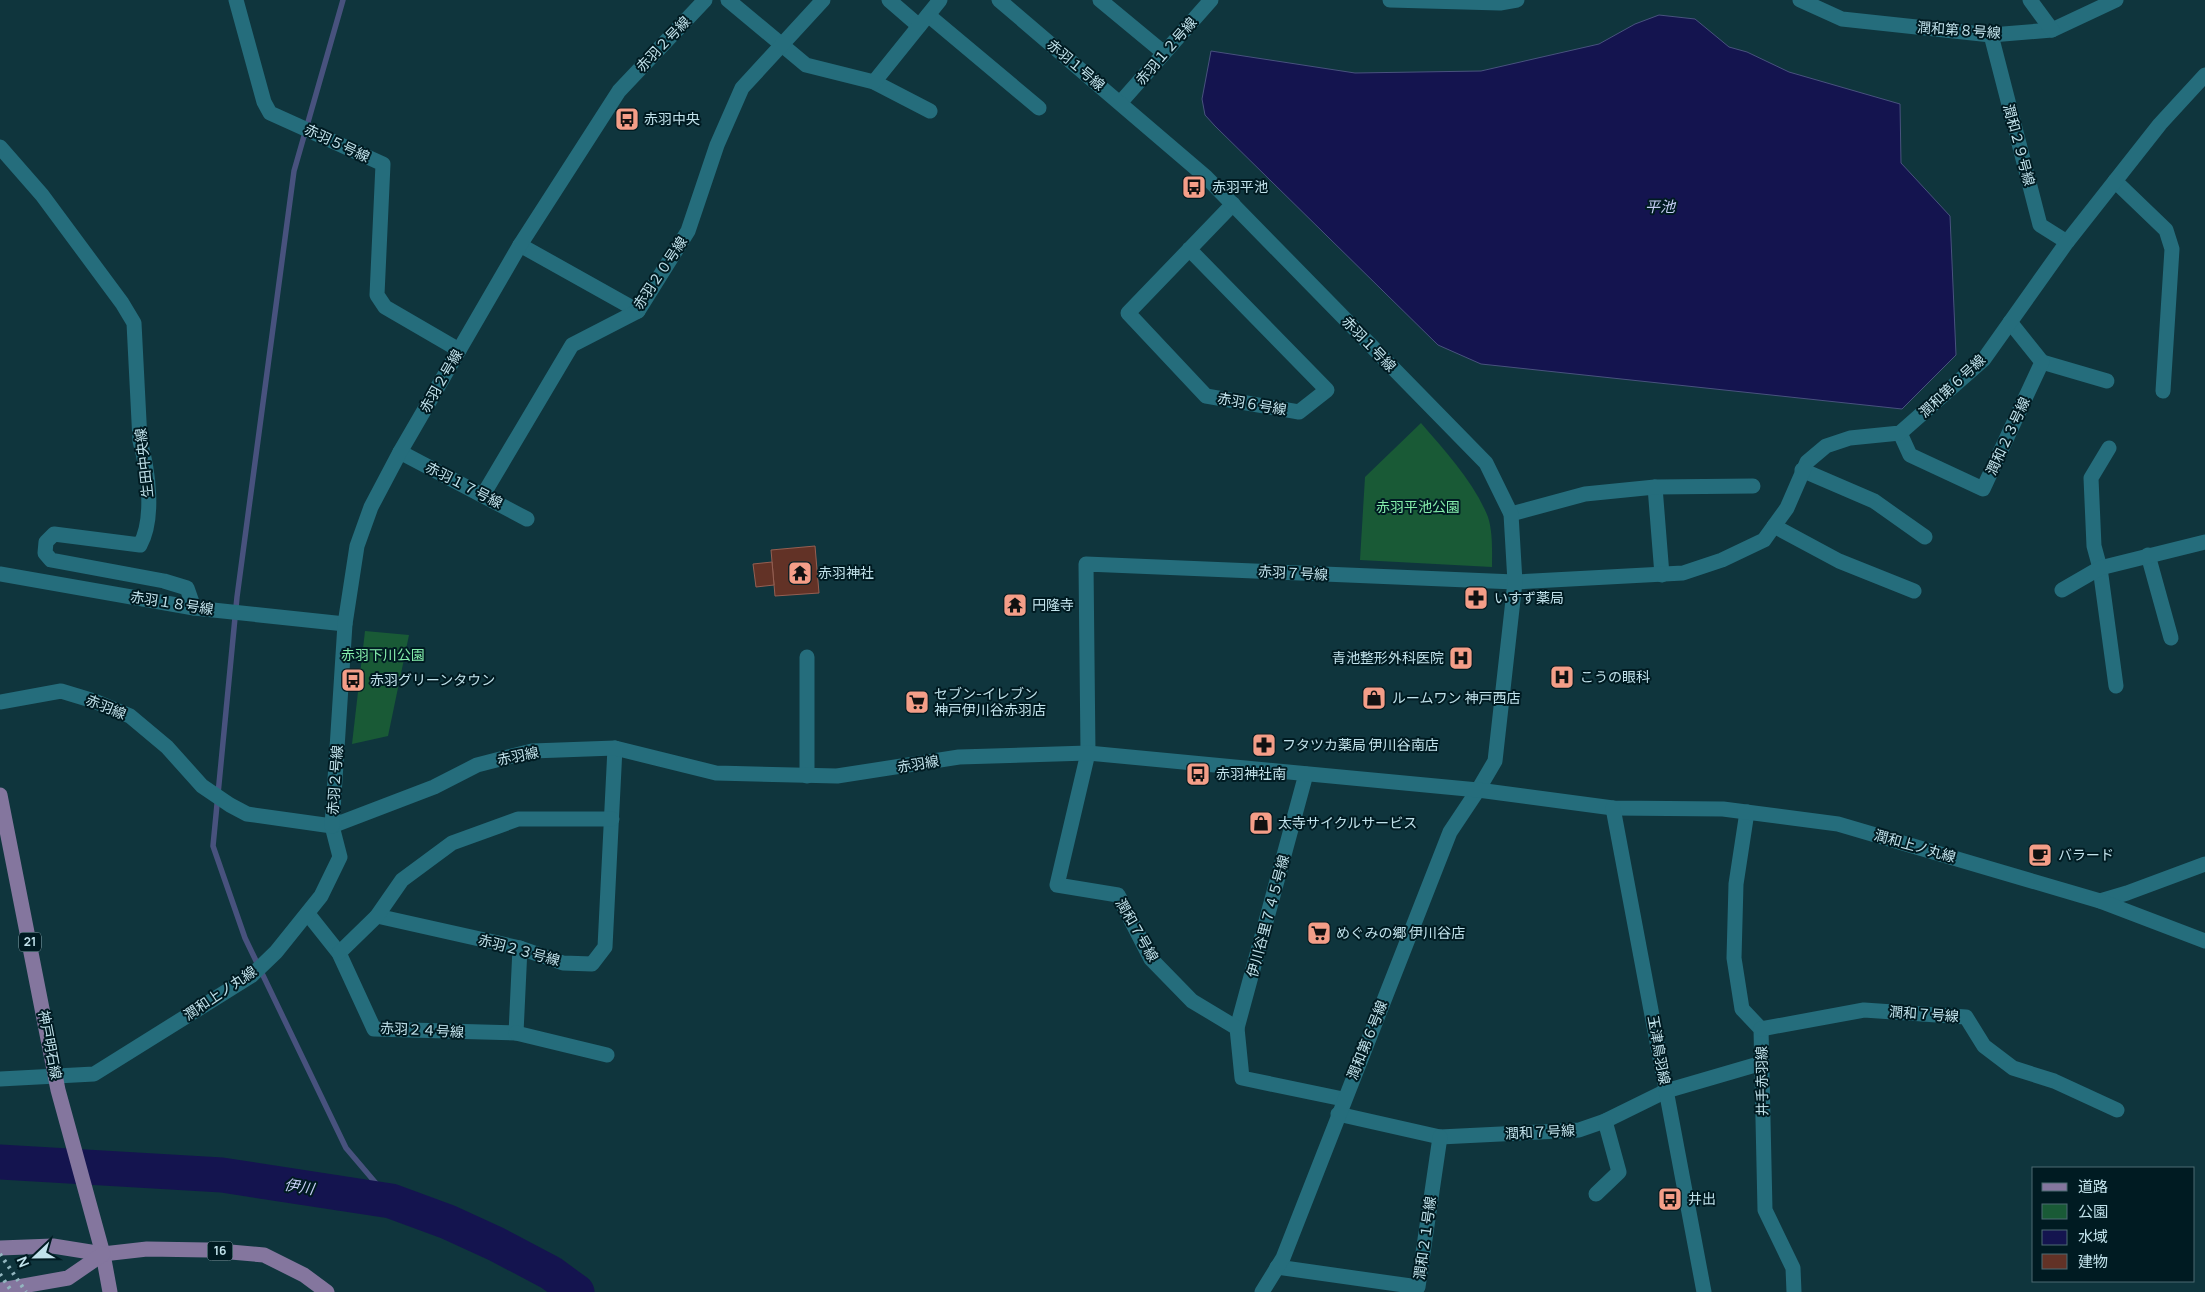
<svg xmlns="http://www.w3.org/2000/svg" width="2205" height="1292" font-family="Manrope,'Noto Sans JP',sans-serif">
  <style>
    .green { fill: #195a36 }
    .water { fill: #14144f; stroke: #48527e }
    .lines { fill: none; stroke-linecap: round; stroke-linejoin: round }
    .stream { stroke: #48527e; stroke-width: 5.5 }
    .river { stroke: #14144f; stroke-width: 35 }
    .building { fill: #623226; stroke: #955f52 }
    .street { stroke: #256d7c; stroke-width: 15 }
    .secondary { stroke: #256d7c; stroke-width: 15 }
    .primary { stroke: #84769e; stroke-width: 15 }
    .rail { stroke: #93b6bf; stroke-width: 4; stroke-dasharray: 2.5 5; stroke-linecap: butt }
    .labels { text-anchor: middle; stroke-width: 4; stroke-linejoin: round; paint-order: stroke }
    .shield { fill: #001b22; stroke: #87a6af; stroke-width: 1 }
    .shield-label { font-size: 12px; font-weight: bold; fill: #c1e2eb }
    .street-label { font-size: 14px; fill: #c1e2eb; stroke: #001b22 }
    .poi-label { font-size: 14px; fill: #c1e2eb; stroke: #001b22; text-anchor: start }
    .park-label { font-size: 14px; fill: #84edab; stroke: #001b22 }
    .water-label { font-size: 15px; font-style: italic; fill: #c5cef4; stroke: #001b22 }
  </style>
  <rect width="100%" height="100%" fill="#0f353d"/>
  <g class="green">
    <path d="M1421,423C1445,451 1474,482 1488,517C1493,533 1492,551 1492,567L1360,560L1365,477Z"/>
    <path d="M365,631L409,635L388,736L352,744Z"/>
  </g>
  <path class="water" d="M1659,15L1695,19L1729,47L1747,52L1789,72L1900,104L1901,163L1950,216L1956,355L1902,409L1481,364L1438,345L1215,126L1205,115L1202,99L1211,51L1355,73L1481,71L1599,44L1635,24Z"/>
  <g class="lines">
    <path class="stream" d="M343,0L294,171L237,597L213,846L245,938L346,1148L391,1201"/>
    <path class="river" d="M0,1162L222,1175L391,1201L448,1222L496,1244L551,1273L577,1292"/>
  </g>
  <g class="building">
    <path d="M815,546L819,593L775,596L771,550Z"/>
    <path d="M772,562L774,585L756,587L753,564Z"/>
  </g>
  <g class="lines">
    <g class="street">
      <path d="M236,0L264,102L270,113L383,164L377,295L385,307L459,350"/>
      <path d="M728,0L806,65L874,82L930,111"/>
      <path d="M889,0L919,26"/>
      <path d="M1100,0L1164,53"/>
      <path d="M1390,0L1500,3L1517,0"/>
      <path d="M1800,0L1842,19L1991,35L2052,30L2116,0"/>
      <path d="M2030,0L2052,30"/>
      <path d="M928,15L1039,108"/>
      <path d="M1991,35L2040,225L2067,242"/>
      <path d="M874,82L940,0"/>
      <path d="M1120,103L1211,0"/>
      <path d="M0,147L42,195L122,303L134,323L140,441C148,470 155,518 140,545L54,534L46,542L45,553L51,560L164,581L187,588L194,608"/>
      <path d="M2115,181L2166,230L2172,249L2163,391"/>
      <path d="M520,245L638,311"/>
      <path d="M1189,249L1327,390L1299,412L1206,396L1128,313L1233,204"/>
      <path d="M2042,362L2107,381"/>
      <path d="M1900,433L1910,455L1983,489L2042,362L2010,322"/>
      <path d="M2109,448L2091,478L2094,546L2100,568L2116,686"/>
      <path d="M400,452L527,519"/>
      <path d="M1802,470L1874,501L1925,537"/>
      <path d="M1655,487L1662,575"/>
      <path d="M483,495L572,345L638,311L688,231L717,145L742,88L823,0"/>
      <path d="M1511,514L1585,494L1655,487L1753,486"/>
      <path d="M1774,526L1839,561L1914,591"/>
      <path d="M2148,555L2171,638"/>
      <path d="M0,574L194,608L345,624"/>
      <path d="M2062,590L2100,568L2205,542"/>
      <path d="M807,776V657"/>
      <path d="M1747,812L1736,884L1734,958L1742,1009L1761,1029L1765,1210L1793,1268L1794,1292"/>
      <path d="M2100,901L2127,893L2205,864"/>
      <path d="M308,914L339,953L374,1029L516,1033L520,948"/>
      <path d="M377,916L520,948L563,963L592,964L605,947L615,748"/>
      <path d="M339,953L377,916L402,880L452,843L518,819H612"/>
      <path d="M1237,1028L1306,774"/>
      <path d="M1761,1029L1864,1010L1966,1017L1984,1046L2013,1068L2054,1081L2117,1110"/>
      <path d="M516,1033L607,1055"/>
      <path d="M0,1079L94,1074L251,976L276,952L321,896L340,857L332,826"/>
      <path d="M1343,1099L1242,1078L1237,1028L1192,1001L1151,959L1118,895L1057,885L1088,753L1086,564L1515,582L1683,573L1722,560L1764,540L1787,508L1807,462L1826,446L1850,438L1900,433L1984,359L2067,242L2160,124L2205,75"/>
      <path d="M1338,1114L1440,1137L1579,1130L1605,1121L1666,1091L1762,1063"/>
      <path d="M1596,1194L1619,1172L1605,1121"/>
      <path d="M1277,1267L1418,1287L1440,1137"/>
      <path d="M1262,1292L1283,1258L1450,832L1478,790"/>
    </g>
    <g class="secondary">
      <path d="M999,0L1206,177L1486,463L1511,514L1515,582L1495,761L1478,790"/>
      <path d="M0,702L61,691L94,701L130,716L167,747L202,786L230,805L247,814L332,826L434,787L477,765L532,751L615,748L716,773L837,776L959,757L1088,753L1478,790L1613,808L1723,809L1838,824L2100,901L2205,941"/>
      <path d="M1613,808L1704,1292"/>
      <path d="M332,826L345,624L357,546L371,507L400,452L520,245L619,91L705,0"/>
    </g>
    <g class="primary">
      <path d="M0,795L58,1090L103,1254L110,1292"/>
      <path d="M0,1248L53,1246L103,1254L147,1249L208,1250L264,1255L304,1275L327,1292"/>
      <path d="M0,1290L68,1278L103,1254"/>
    </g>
    <g class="rail">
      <path d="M0,1254L26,1292"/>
      <path d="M0,1274L12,1292"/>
    </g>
  </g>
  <defs>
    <g id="bus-square" transform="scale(1.25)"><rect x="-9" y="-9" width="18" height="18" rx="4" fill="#f49e88" stroke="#001b22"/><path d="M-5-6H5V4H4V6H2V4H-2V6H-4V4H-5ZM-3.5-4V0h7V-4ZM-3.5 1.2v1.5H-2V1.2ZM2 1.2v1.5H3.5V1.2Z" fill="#111"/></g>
    <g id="temple-square" transform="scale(1.25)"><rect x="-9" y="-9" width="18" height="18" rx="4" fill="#f49e88" stroke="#001b22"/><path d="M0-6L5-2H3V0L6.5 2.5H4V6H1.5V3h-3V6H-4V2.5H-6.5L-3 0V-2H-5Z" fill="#111"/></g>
    <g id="pharmacy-square" transform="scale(1.25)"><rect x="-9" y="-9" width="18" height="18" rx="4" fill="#f49e88" stroke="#001b22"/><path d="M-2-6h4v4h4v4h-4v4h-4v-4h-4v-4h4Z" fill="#111"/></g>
    <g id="hospital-square" transform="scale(1.25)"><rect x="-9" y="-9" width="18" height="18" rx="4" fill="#f49e88" stroke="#001b22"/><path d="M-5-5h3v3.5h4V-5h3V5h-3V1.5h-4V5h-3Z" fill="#111"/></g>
    <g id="shop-square" transform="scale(1.25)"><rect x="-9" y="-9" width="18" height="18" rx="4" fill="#f49e88" stroke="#001b22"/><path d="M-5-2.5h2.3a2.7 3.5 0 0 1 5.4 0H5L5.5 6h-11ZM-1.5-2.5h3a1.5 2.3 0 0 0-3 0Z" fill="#111"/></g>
    <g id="supermarket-square" transform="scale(1.25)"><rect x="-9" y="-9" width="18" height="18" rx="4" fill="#f49e88" stroke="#001b22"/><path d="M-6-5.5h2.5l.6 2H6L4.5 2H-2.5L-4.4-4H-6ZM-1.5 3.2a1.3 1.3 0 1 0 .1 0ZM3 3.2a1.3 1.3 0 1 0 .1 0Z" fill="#111"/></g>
    <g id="cafe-square" transform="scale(1.25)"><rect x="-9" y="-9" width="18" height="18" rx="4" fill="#f49e88" stroke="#001b22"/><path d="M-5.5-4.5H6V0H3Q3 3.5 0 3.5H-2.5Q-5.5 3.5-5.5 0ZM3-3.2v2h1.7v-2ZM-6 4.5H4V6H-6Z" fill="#111"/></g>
  </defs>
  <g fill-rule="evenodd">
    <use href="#bus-square" x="627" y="119"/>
    <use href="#bus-square" x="1194" y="187"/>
    <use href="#temple-square" x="800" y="573"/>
    <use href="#pharmacy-square" x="1476" y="598"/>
    <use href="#temple-square" x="1015" y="605"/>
    <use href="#hospital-square" x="1461" y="658"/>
    <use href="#hospital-square" x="1562" y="677"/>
    <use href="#bus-square" x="353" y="680"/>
    <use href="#shop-square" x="1374" y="698"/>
    <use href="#supermarket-square" x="917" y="702"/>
    <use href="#pharmacy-square" x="1264" y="745"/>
    <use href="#bus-square" x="1198" y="774"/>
    <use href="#shop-square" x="1261" y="823"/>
    <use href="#cafe-square" x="2040" y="855"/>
    <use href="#supermarket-square" x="1319" y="933"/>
    <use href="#bus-square" x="1670" y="1199"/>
  </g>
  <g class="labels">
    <g class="shield">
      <rect x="19" y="932.5" width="22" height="19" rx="4"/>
      <rect x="207.5" y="1241.5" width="25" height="19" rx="4"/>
    </g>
    <g class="shield-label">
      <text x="30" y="946">21</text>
      <text x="220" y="1255">16</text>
    </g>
    <g class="street-label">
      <text transform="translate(1959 30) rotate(4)" y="5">潤和第８号線</text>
      <text transform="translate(663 44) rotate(-46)" y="5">赤羽２号線</text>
      <text transform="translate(1166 51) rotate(-49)" y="5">赤羽１２号線</text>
      <text transform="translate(1076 65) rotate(40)" y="5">赤羽１号線</text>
      <text transform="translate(337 143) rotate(25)" y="5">赤羽５号線</text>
      <text transform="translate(2019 145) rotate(75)" y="5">潤和２９号線</text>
      <text transform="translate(660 273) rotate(-56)" y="5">赤羽２０号線</text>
      <text transform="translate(1369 344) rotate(46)" y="5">赤羽１号線</text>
      <text transform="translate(441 381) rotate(-60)" y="5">赤羽２号線</text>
      <text transform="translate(1952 386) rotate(-43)" y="5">潤和第６号線</text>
      <text transform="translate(1252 404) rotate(10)" y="5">赤羽６号線</text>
      <text transform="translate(2008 436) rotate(-65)" y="5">潤和２３号線</text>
      <text transform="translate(144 463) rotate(-96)" y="5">生田中央線</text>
      <text transform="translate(464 485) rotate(27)" y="5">赤羽１７号線</text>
      <text transform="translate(1293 573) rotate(3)" y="5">赤羽７号線</text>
      <text transform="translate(172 603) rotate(9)" y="5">赤羽１８号線</text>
      <text transform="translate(106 707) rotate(22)" y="5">赤羽線</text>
      <text transform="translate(518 756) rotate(-11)" y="5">赤羽線</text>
      <text transform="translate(918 764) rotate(-9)" y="5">赤羽線</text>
      <text transform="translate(335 780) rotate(-86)" y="5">赤羽２号線</text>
      <text transform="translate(1915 846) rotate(16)" y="5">潤和上ノ丸線</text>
      <text transform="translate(1268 916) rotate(-75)" y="5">伊川谷里７４５号線</text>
      <text transform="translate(1137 930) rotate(60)" y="5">潤和７号線</text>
      <text transform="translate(519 950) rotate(15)" y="5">赤羽２３号線</text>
      <text transform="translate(220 993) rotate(-34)" y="5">潤和上ノ丸線</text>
      <text transform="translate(1924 1014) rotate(4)" y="5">潤和７号線</text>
      <text transform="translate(422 1030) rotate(3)" y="5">赤羽２４号線</text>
      <text transform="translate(1367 1040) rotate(-68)" y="5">潤和第６号線</text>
      <text transform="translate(50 1045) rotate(79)" y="5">神戸明石線</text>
      <text transform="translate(1659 1050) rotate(80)" y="5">玉津鳥羽線</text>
      <text transform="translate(1762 1081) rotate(-91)" y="5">井手赤羽線</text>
      <text transform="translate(1540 1132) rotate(-3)" y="5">潤和７号線</text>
      <text transform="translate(1425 1238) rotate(-82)" y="5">潤和２１号線</text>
    </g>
    <g class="poi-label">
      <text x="644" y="124">赤羽中央</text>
      <text x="1212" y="192">赤羽平池</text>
      <text x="818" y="578">赤羽神社</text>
      <text x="1494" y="603">いすず薬局</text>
      <text x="1032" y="610">円隆寺</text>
      <text x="1444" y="663" text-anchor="end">青池整形外科医院</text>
      <text x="1580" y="682">こうの眼科</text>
      <text x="370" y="685">赤羽グリーンタウン</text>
      <text x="934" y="699">セブン-イレブン<tspan x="934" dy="16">神戸伊川谷赤羽店</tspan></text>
      <text x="1392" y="703">ルームワン 神戸西店</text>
      <text x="1282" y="750">フタツカ薬局 伊川谷南店</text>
      <text x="1216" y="779">赤羽神社南</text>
      <text x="1278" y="828">太寺サイクルサービス</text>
      <text x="2058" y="860">バラード</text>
      <text x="1336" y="938">めぐみの郷 伊川谷店</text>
      <text x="1688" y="1204">井出</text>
    </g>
    <g class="park-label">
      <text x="1418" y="512">赤羽平池公園</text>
      <text x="383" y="660">赤羽下川公園</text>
    </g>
    <g class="water-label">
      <text x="1660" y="212">平池</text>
      <text transform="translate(299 1187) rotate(9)" y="5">伊川</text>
    </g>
  </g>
  <rect x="2032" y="1167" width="162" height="115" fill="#001b22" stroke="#4d6b72"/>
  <rect x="2042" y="1183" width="25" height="8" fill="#84769e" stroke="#4d6b72"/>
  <text x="2078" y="1192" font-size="15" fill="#c1e2eb">道路</text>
  <rect x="2042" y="1204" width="25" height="15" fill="#195a36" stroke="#4d6b72"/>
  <text x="2078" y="1217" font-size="15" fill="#c1e2eb">公園</text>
  <rect x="2042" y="1230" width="25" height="15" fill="#14144f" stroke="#4d6b72"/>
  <text x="2078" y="1242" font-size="15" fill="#c1e2eb">水域</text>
  <rect x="2042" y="1254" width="25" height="15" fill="#623226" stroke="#4d6b72"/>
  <text x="2078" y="1267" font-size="15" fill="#c1e2eb">建物</text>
  <g transform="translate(35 1257) rotate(248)" stroke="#001b22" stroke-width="4" paint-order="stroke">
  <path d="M0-4L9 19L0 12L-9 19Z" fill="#c1e2eb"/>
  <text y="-8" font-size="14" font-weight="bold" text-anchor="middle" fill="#c1e2eb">N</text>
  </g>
</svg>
